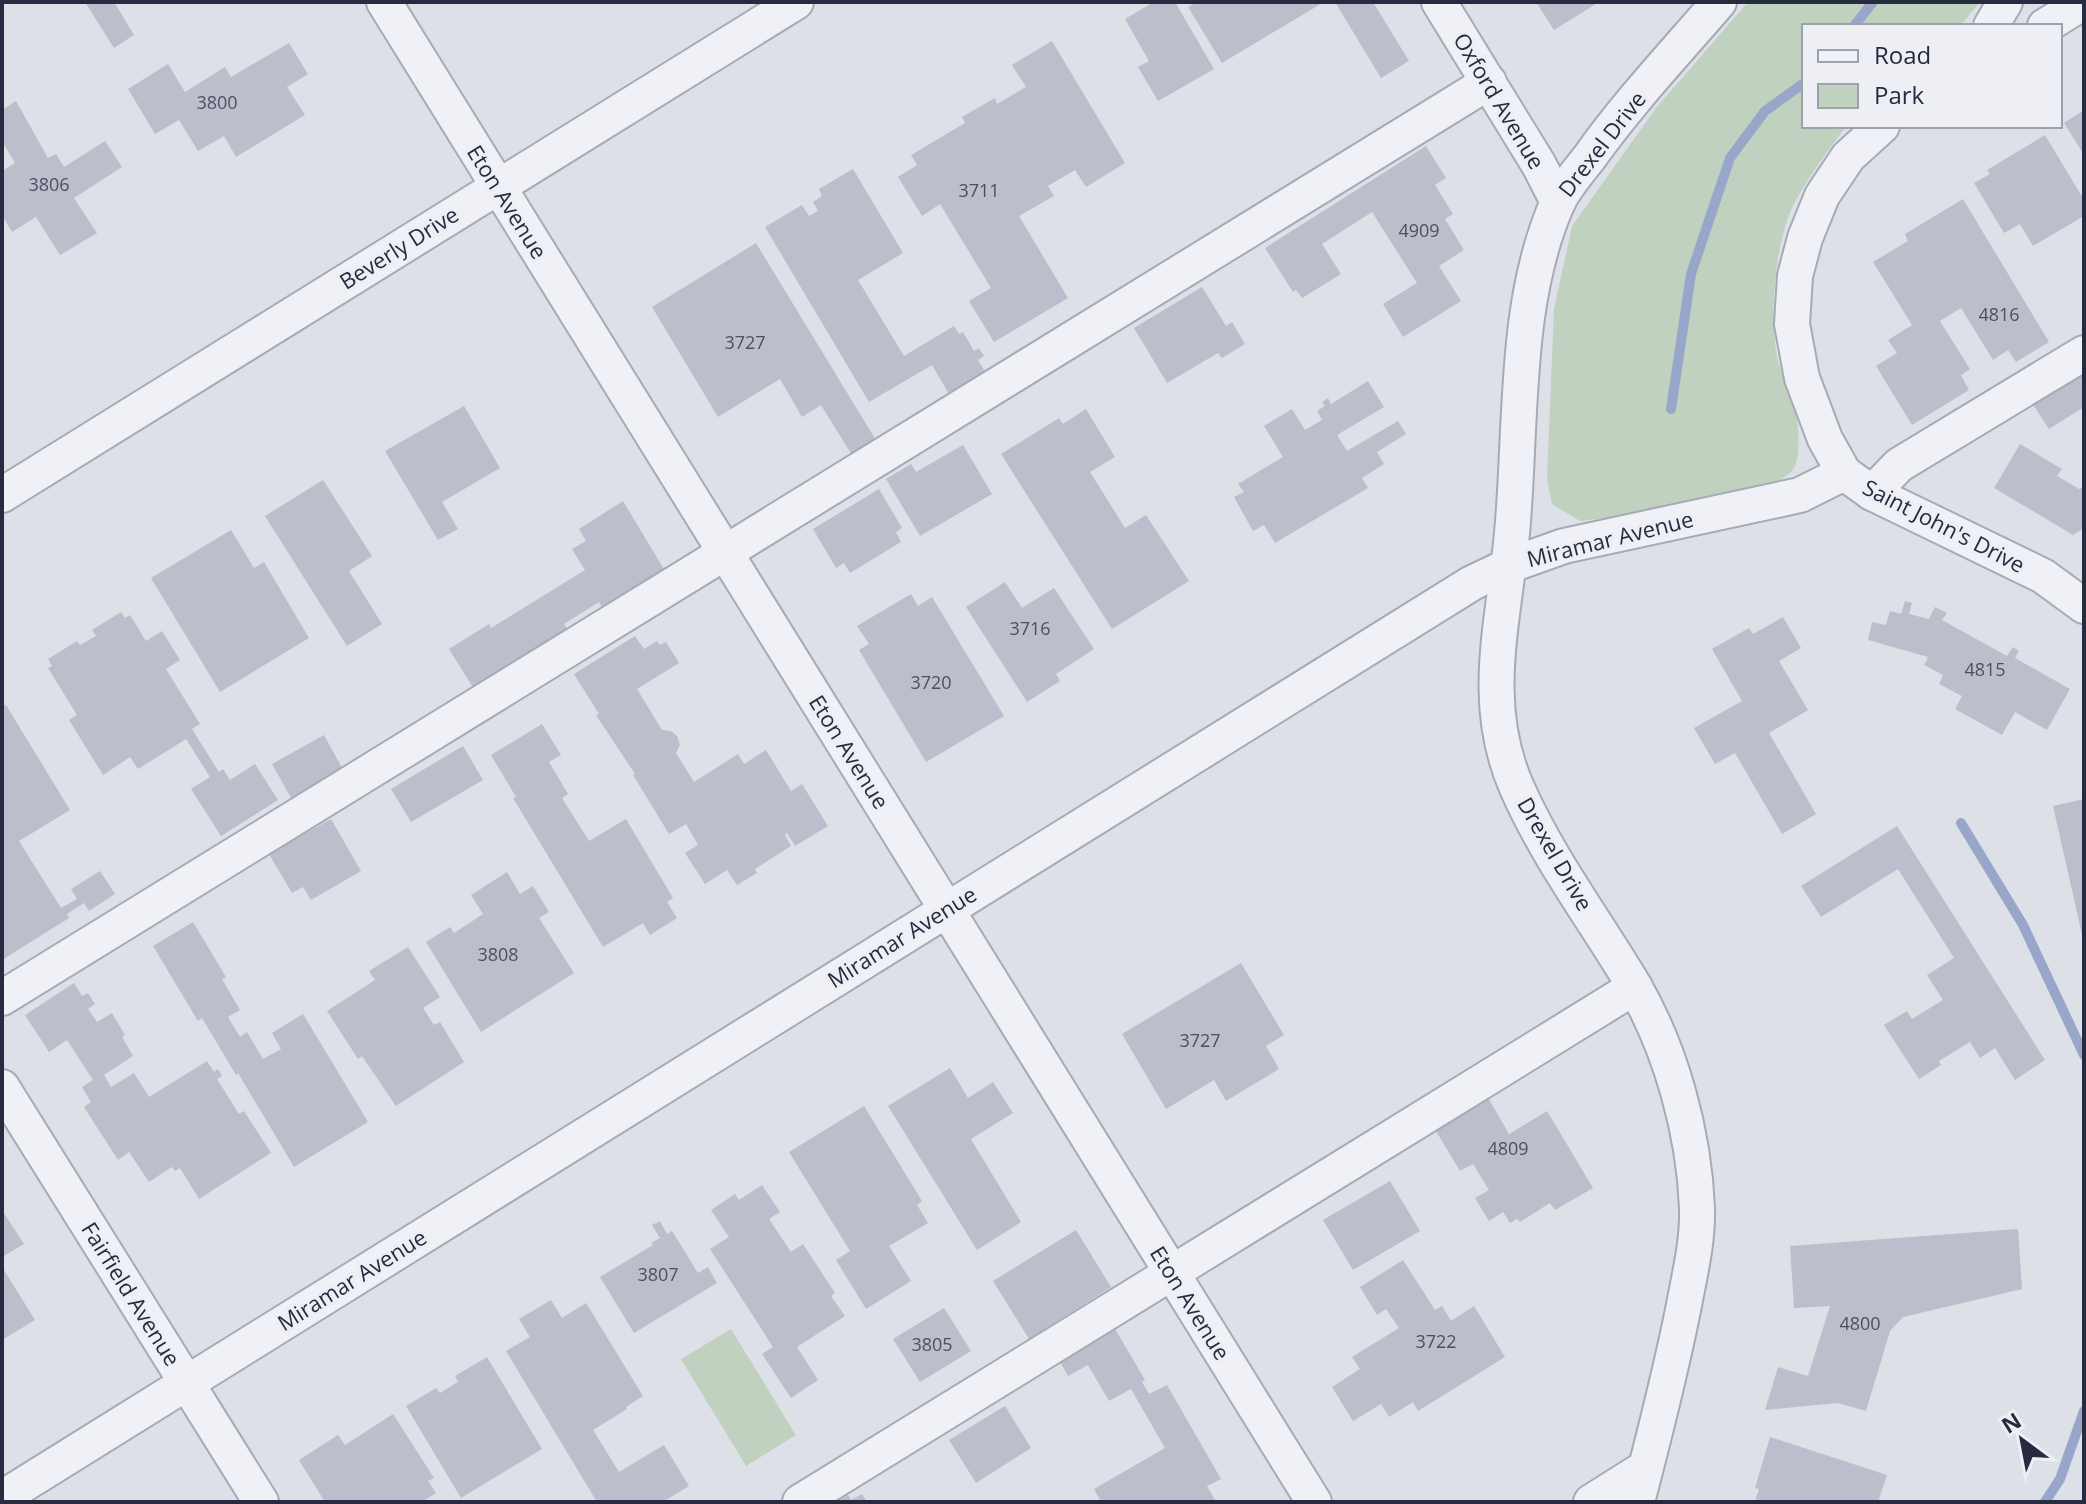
<svg xmlns="http://www.w3.org/2000/svg" width="2086" height="1504" font-family="'Open Sans',sans-serif">
  <style>
    .green { fill: #c0d2bf }
    .lines { fill: none; stroke-linecap: round; stroke-linejoin: round }
    .stream { stroke: #98a6c9; stroke-width: 10 }
    .building { fill: #bbbecb }
    .minor-casing { stroke: #a7aab5; stroke-width: 38 }
    .minor { stroke: #f0f1f6; stroke-width: 34 }
    .labels { text-anchor: middle; stroke-width: 7; stroke-linejoin: round; paint-order: stroke }
    .number-label { font-size: 18px; fill: #4c5062 }
    .street-label { font-size: 22px; fill: #272b3f; stroke: #edeff5 }
  </style>
  <rect width="100%" height="100%" fill="#dee0e8"/>
  <g class="green">
    <path d="M1748,2H1980L1960,26H1804V126H1846C1827,153 1795,193 1786,224C1774,264 1771,309 1776,351C1778,368 1789,385 1794,402C1798,416 1802,455 1794,468C1775,500 1619,517 1580,521L1552,504L1547,479L1554,309L1572,226L1656,108Z"/>
    <path d="M731,1329L796,1435L746,1466L681,1359Z"/>
  </g>
  <g class="lines">
    <g class="stream">
      <path d="M1854,26L1873,2"/>
      <path d="M1671,409L1691,274L1730,158L1765,111L1804,83"/>
      <path d="M1961,823L2023,925L2084,1055"/>
      <path d="M2045,1502L2060,1479L2084,1411"/>
    </g>
  </g>
  <g class="building">
    <path d="M85,2H114L134,35L114,48Z"/>
    <path d="M1154,2H1175L1214,69L1158,101L1138,67L1149,61L1125,19Z"/>
    <path d="M1196,2H1324L1222,63L1188,7Z"/>
    <path d="M1335,2H1373L1409,61L1381,78Z"/>
    <path d="M1536,2H1599L1554,30Z"/>
    <path d="M1052,41L1125,163L1086,187L1075,170L1048,186L1054,196L1019,216L1068,298L994,342L969,301L991,288L940,204L922,216L898,177L917,165L911,155L965,123L962,117L995,98L997,104L1026,87L1012,65Z"/>
    <path d="M289,43L308,74L287,87L305,115L236,157L224,136L198,151L179,120L155,134L128,89L168,64L185,92L225,67L231,77Z"/>
    <path d="M16,101L48,158L56,154L64,167L105,141L122,167L74,198L97,233L60,255L36,217L12,232L2,215V171L15,163L2,141V110Z"/>
    <path d="M2084,110V155L2064,123Z"/>
    <path d="M2045,135L2084,200V216L2033,246L2020,224L2004,233L1974,183L1990,174L1987,170Z"/>
    <path d="M1426,146L1446,178L1435,185L1453,214L1445,219L1464,250L1439,266L1461,301L1403,337L1383,304L1417,283L1372,212L1322,244L1341,274L1302,298L1296,290L1293,292L1265,248Z"/>
    <path d="M853,169L903,253L858,280L904,356L954,326L959,334L963,332L974,351L979,348L984,356L978,360L985,372L949,394L932,365L869,402L765,227L802,205L809,216L818,211L813,202L822,196L819,189Z"/>
    <path d="M1963,199L2049,342L2016,362L2008,350L1993,360L1961,308L1940,321L1970,369L1961,375L1969,390L1912,425L1876,366L1897,353L1888,340L1912,325L1873,262L1908,241L1905,234Z"/>
    <path d="M756,243L877,442L853,457L821,405L802,417L780,379L718,417L652,307Z"/>
    <path d="M1202,287L1226,326L1232,322L1245,344L1222,358L1218,353L1167,383L1134,328Z"/>
    <path d="M2084,364V407L2049,429L2030,400Z"/>
    <path d="M1368,381L1384,407L1337,435L1347,451L1398,421L1406,434L1377,452L1384,464L1362,478L1368,488L1275,543L1264,525L1253,531L1234,497L1244,492L1238,484L1283,457L1264,426L1292,409L1305,430L1322,420L1317,411L1325,406L1322,402L1328,398L1331,404Z"/>
    <path d="M464,406L500,468L442,502L458,529L438,540L385,451Z"/>
    <path d="M1086,409L1115,457L1090,472L1125,528L1146,515L1189,581L1112,629L1001,454L1059,418L1063,424Z"/>
    <path d="M2020,444L2062,469L2057,476L2079,489L2084,486V528L2073,535L1994,488Z"/>
    <path d="M963,445L992,494L920,536L886,479L911,464L916,472Z"/>
    <path d="M323,480L372,556L349,571L382,624L347,646L265,516Z"/>
    <path d="M879,489L902,528L896,532L901,542L850,573L844,563L836,568L813,529Z"/>
    <path d="M623,501L665,571L603,609L599,602L564,624L569,631L474,689L449,649L489,624L491,628L585,570L572,549L586,541L579,529Z"/>
    <path d="M231,530L254,568L264,562L309,638L220,692L151,578Z"/>
    <path d="M1005,582L1022,608L1054,588L1094,649L1056,674L1060,681L1027,702L966,607Z"/>
    <path d="M911,594L918,606L932,597L1004,716L926,762L859,650L869,644L857,626Z"/>
    <path d="M1905,601L1912,603L1909,614L1929,619L1935,607L1947,613L1942,620L2007,656L2013,647L2019,651L2015,658L2070,689L2047,730L2015,712L2002,735L1955,709L1962,696L1939,684L1943,675L1924,665L1928,657L1868,640L1872,622L1886,625L1890,611L1901,614Z"/>
    <path d="M121,612L125,618L130,615L146,641L162,631L180,660L166,669L200,724L192,729L219,772L223,769L230,780L255,764L278,800L221,836L191,789L210,777L186,739L138,769L130,757L103,775L69,720L77,715L48,668L52,666L48,659L77,641L80,645L96,636L92,630Z"/>
    <path d="M1783,617L1801,648L1779,661L1808,710L1769,733L1816,814L1782,834L1735,753L1715,764L1694,728L1742,701L1712,649L1749,628L1753,634Z"/>
    <path d="M635,636L644,649L657,641L660,645L666,642L679,663L637,689L662,730L671,731L677,736L680,745L676,753L694,782L738,754L744,764L766,750L791,791L802,784L828,826L795,846L787,833L785,835L791,846L755,869L757,873L737,885L727,870L705,884L685,853L698,845L686,824L669,834L633,775L635,774L596,715L599,714L574,674Z"/>
    <path d="M6,705L70,810L19,841L61,908L77,899L71,889L100,871L115,894L89,911L84,903L67,914L69,918L2,960V707Z"/>
    <path d="M542,724L561,755L549,762L568,794L562,798L589,841L626,819L673,898L667,902L677,918L650,935L643,923L603,947L513,798L516,797L491,755Z"/>
    <path d="M324,735L342,768L291,798L272,764Z"/>
    <path d="M463,746L483,780L411,822L391,789Z"/>
    <path d="M2084,799V939H2083L2053,806Z"/>
    <path d="M331,819L361,871L311,900L303,887L292,893L269,854Z"/>
    <path d="M1897,826L2045,1060L2015,1080L1995,1048L1980,1058L1970,1042L1939,1061L1941,1065L1919,1079L1884,1025L1907,1011L1912,1019L1943,1000L1927,975L1954,958L1898,869L1821,917L1801,886Z"/>
    <path d="M507,872L520,894L533,886L549,912L539,918L574,973L481,1032L426,942L450,927L454,933L483,914L471,895Z"/>
    <path d="M193,922L226,977L222,979L240,1010L228,1017L240,1037L247,1032L263,1059L281,1049L272,1033L303,1014L368,1122L294,1167L238,1073L236,1075L202,1018L198,1021L153,946Z"/>
    <path d="M408,947L440,997L423,1008L434,1025L440,1022L464,1062L396,1106L362,1056L358,1059L327,1011L375,980L369,971Z"/>
    <path d="M1241,963L1284,1035L1266,1046L1279,1069L1226,1101L1214,1080L1166,1109L1122,1034Z"/>
    <path d="M74,983L82,996L88,993L95,1004L88,1009L97,1022L112,1013L125,1035L122,1037L133,1056L104,1075L111,1087L134,1073L149,1097L207,1061L214,1072L218,1069L222,1076L217,1079L239,1114L244,1111L271,1153L199,1199L180,1168L175,1171L172,1167L149,1182L129,1152L118,1160L84,1107L91,1102L82,1087L93,1080L67,1040L49,1052L25,1015Z"/>
    <path d="M950,1068L968,1098L993,1082L1013,1113L971,1139L1021,1222L977,1250L888,1106Z"/>
    <path d="M1486,1094L1509,1134L1547,1111L1593,1188L1555,1210L1550,1203L1520,1222L1517,1219L1510,1223L1503,1212L1489,1221L1475,1198L1489,1190L1473,1164L1460,1171L1433,1126Z"/>
    <path d="M864,1106L922,1201L917,1205L928,1223L889,1246L911,1281L866,1309L836,1260L850,1251L789,1152Z"/>
    <path d="M1390,1181L1420,1231L1353,1270L1323,1220Z"/>
    <path d="M762,1185L780,1212L769,1219L791,1252L803,1244L835,1293L831,1296L845,1316L797,1347L818,1380L791,1398L762,1354L773,1347L710,1249L729,1237L711,1210L735,1194L739,1200Z"/>
    <path d="M2,1210L24,1244L2,1257Z"/>
    <path d="M660,1221L667,1234L672,1231L698,1273L708,1267L717,1283L634,1333L600,1277L653,1245L651,1243L660,1238L652,1225Z"/>
    <path d="M2018,1229L2022,1289L1903,1317L1890,1331L1866,1411L1838,1403L1765,1410L1778,1367L1808,1376L1830,1306L1794,1308L1790,1246Z"/>
    <path d="M1076,1230L1111,1287L1029,1339L993,1281Z"/>
    <path d="M1403,1260L1435,1310L1442,1306L1451,1321L1474,1306L1505,1357L1418,1411L1413,1402L1389,1417L1381,1404L1353,1421L1332,1387L1360,1369L1352,1357L1399,1328L1386,1309L1377,1315L1360,1287Z"/>
    <path d="M2,1267L35,1320L2,1340Z"/>
    <path d="M551,1300L562,1318L586,1303L643,1396L626,1407L627,1409L593,1430L619,1472L664,1445L689,1486L663,1502H597L506,1351L530,1337L519,1319Z"/>
    <path d="M944,1308L971,1351L920,1382L893,1339Z"/>
    <path d="M1111,1322L1145,1380L1142,1382L1149,1394L1167,1385L1221,1479L1207,1486L1216,1502H1101L1094,1489L1165,1448L1131,1389L1109,1401L1088,1365L1068,1376L1056,1354Z"/>
    <path d="M487,1357L542,1449L461,1498L406,1406L436,1388L440,1393L458,1382L455,1376Z"/>
    <path d="M1005,1406L1031,1448L976,1483L949,1440Z"/>
    <path d="M393,1414L434,1478L428,1481L436,1493L422,1502H325L299,1460L338,1435L345,1445Z"/>
    <path d="M1770,1437L1887,1475L1878,1502H1755L1759,1489L1755,1488Z"/>
    <path d="M862,1494L867,1502H837L848,1495L851,1500Z"/>
  </g>
  <g class="lines">
    <g class="minor-casing">
      <g id="minor">
        <path d="M384,2L1314,1502"/>
        <path d="M1439,2L1539,165L1558,202"/>
        <path d="M1991,26L2005,2"/>
        <path d="M2045,26L2084,2"/>
        <path d="M1882,126L1848,157L1822,196L1805,238L1795,276L1792,324L1802,378L1825,439L1844,473L1872,493L2043,576L2084,606"/>
        <path d="M1872,493L1899,465L2084,353"/>
        <path d="M2,495L796,2"/>
        <path d="M2,998L1489,82"/>
        <path d="M2,1087L261,1502"/>
        <path d="M2,1498L1472,583L1508,566L1564,546L1800,495L1844,473"/>
        <path d="M800,1502L1635,987"/>
        <path d="M1591,1502L1645,1468"/>
        <path d="M1637,1502C1654,1437 1671,1371 1684,1305C1690,1273 1698,1241 1697,1208C1694,1132 1671,1049 1633,984C1594,919 1548,858 1517,788C1479,702 1504,622 1512,533C1522,426 1513,305 1557,204C1564,188 1578,172 1589,158C1628,103 1675,53 1719,2"/>
      </g>
    </g>
    <use href="#minor" class="minor"/>
  </g>
  <g class="labels">
    <g class="number-label">
      <text x="217" y="109">3800</text>
      <text x="49" y="191">3806</text>
      <text x="979" y="197">3711</text>
      <text x="1419" y="237">4909</text>
      <text x="1999" y="321">4816</text>
      <text x="745" y="349">3727</text>
      <text x="1030" y="635">3716</text>
      <text x="1985" y="676">4815</text>
      <text x="931" y="689">3720</text>
      <text x="498" y="961">3808</text>
      <text x="1200" y="1047">3727</text>
      <text x="1508" y="1155">4809</text>
      <text x="658" y="1281">3807</text>
      <text x="1860" y="1330">4800</text>
      <text x="1436" y="1348">3722</text>
      <text x="932" y="1351">3805</text>
    </g>
    <g class="street-label">
      <text transform="translate(1499 101) rotate(59)" y="8">Oxford Avenue</text>
      <text transform="translate(1602 144) rotate(-52)" y="8">Drexel Drive</text>
      <text transform="translate(507 202) rotate(58)" y="8">Eton Avenue</text>
      <text transform="translate(399 248) rotate(-32)" y="8">Beverly Drive</text>
      <text transform="translate(1944 526) rotate(27)" y="8">Saint John's Drive</text>
      <text transform="translate(1610 539) rotate(-14)" y="8">Miramar Avenue</text>
      <text transform="translate(849 752) rotate(58)" y="8">Eton Avenue</text>
      <text transform="translate(1555 854) rotate(60)" y="8">Drexel Drive</text>
      <text transform="translate(902 937) rotate(-32)" y="8">Miramar Avenue</text>
      <text transform="translate(352 1280) rotate(-32)" y="8">Miramar Avenue</text>
      <text transform="translate(131 1294) rotate(58)" y="8">Fairfield Avenue</text>
      <text transform="translate(1190 1303) rotate(58)" y="8">Eton Avenue</text>
    </g>
  </g>
  <rect width="2086" height="1504" fill="none" stroke="#272b3f" stroke-width="8"/>
  <rect x="1802" y="24" width="260" height="104" fill="#edeff5" stroke="#9ea1ac" stroke-width="2"/>
  <rect x="1818" y="50" width="40" height="12" fill="#f0f1f6" stroke="#9ea1ac" stroke-width="2"/>
  <text x="1874" y="64" font-size="24" fill="#272b3f">Road</text>
  <rect x="1818" y="84" width="40" height="24" fill="#c0d2bf" stroke="#9ea1ac" stroke-width="2"/>
  <text x="1874" y="104" font-size="24" fill="#272b3f">Park</text>
  <g transform="translate(2022 1440) rotate(328)" stroke="#edeff5" stroke-width="6" paint-order="stroke">
  <path d="M0-6L14 30L0 20L-14 30Z" fill="#272b3f"/>
  <text y="-12" font-size="22" font-weight="bold" text-anchor="middle" fill="#272b3f">N</text>
  </g>
</svg>
